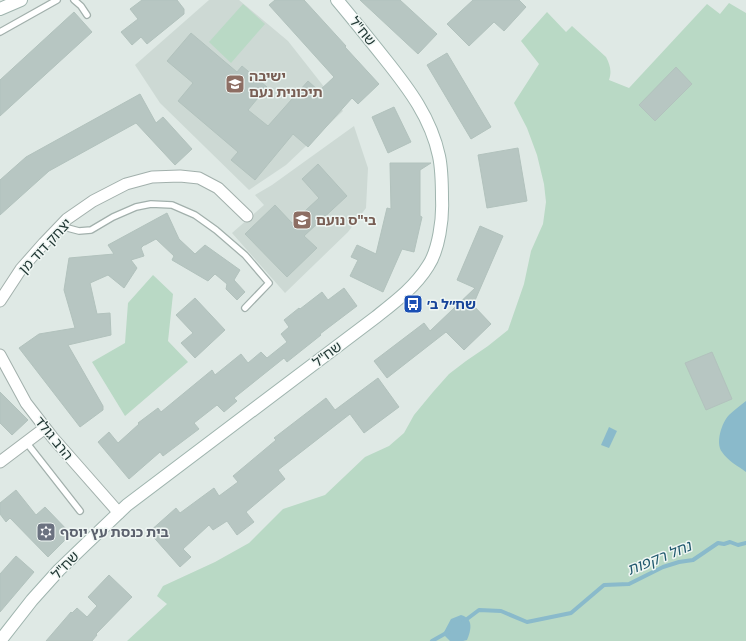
<svg xmlns="http://www.w3.org/2000/svg" width="746" height="641" font-family="'Fira Sans Condensed','Noto Sans Hebrew',sans-serif">
  <style>
    .built { fill: #cdd9d4 }
    .green { fill: #b9d9c5 }
    .water { fill: #8abacb }
    .lines { fill: none; stroke-linecap: round; stroke-linejoin: round }
    .stream { stroke: #8abacb; stroke-width: 4 }
    .building { fill: #b7c6c2; stroke: #b2c2bd }
    .lane-casing { stroke: #a2b0ac; stroke-width: 8 }
    .street-casing { stroke: #a2b0ac; stroke-width: 13 }
    .secondary-casing { stroke: #9fb4ae; stroke-width: 14 }
    .lane { stroke: #fff; stroke-width: 5.5 }
    .street { stroke: #fff; stroke-width: 11 }
    .secondary { stroke: #fff; stroke-width: 12 }
    .labels { text-anchor: middle; stroke-width: 3; stroke-linejoin: round; paint-order: stroke }
    .street-label { font-size: 14px; fill: #213734; stroke: #eff6f3 }
    .education-label { font-size: 14px; font-weight: bold; fill: #785e54; stroke: #eff6f3; text-anchor: start }
    .transit-label { font-size: 14px; font-weight: bold; fill: #164399; stroke: #eff6f3; text-anchor: start }
    .worship-label { font-size: 14px; font-weight: bold; fill: #5b616d; stroke: #eff6f3; text-anchor: start }
    .water-label { font-size: 15px; font-style: italic; fill: #21596e; stroke: #eff6f3 }
  </style>
  <rect width="100%" height="100%" fill="#dfe9e5"/>
  <g class="built">
    <path d="M209,0H239L288,41L343,111L286,165L249,190L160,103L135,65Z"/>
    <path d="M354,126L368,168L366,208L348,232L285,293L232,233L264,205L255,195L272,185Z"/>
  </g>
  <g class="green">
    <path d="M729,3L746,13V641H127L167,604L157,596L163,586L215,562L249,543L283,509L325,495L365,457L389,446L404,433L414,415L433,392L449,374L466,361L488,346L508,330L524,284L531,251L543,224L546,202L544,184L537,155L527,128L514,103L539,64L521,41L547,12L566,32L572,26L606,57C610,65 612,71 609,80L629,88L707,4L720,14Z"/>
    <path d="M243,4L265,24L231,63L209,42Z"/>
    <path d="M153,275L173,294L168,341L188,362L125,416L92,362L125,343L128,303Z"/>
  </g>
  <g class="water">
    <path d="M746,401V472C738,466 728,461 722,452C715,443 722,422 729,415C734,410 740,406 746,401Z"/>
    <path d="M609,427L617,431L609,448L601,445Z"/>
    <path d="M461,615C474,619 471,630 467,640L463,641H450L443,634L451,619Z"/>
  </g>
  <g class="lines">
    <g class="stream">
      <path d="M463,622L479,610L501,611L527,622L571,613L604,585L629,584L663,567L679,562L693,560L718,543L724,544L730,542L738,545L746,543"/>
      <path d="M432,641L448,632"/>
    </g>
  </g>
  <g class="building">
    <path d="M142,0H177L184,9V14L147,44L141,37L132,45L121,32L138,19L130,9Z"/>
    <path d="M275,0H304L346,46L345,47L379,84L358,104L352,98L308,147L293,134L255,180L231,160L238,152L178,101L193,83L167,61L191,33L237,72L242,66L267,87L248,110L268,126L308,81L319,91L334,77L269,5Z"/>
    <path d="M360,0H400L437,34L418,54Z"/>
    <path d="M473,0H519L526,7L504,31L494,22L469,46L447,24Z"/>
    <path d="M74,12L92,32L0,116V80Z"/>
    <path d="M447,53L491,127L471,139L427,65Z"/>
    <path d="M676,67L692,84L655,121L639,105Z"/>
    <path d="M140,94L156,123L163,117L192,149L175,165L136,123L49,171L0,215V180L26,157Z"/>
    <path d="M394,107L411,142L388,153L372,117Z"/>
    <path d="M518,148L527,201L487,208L478,155Z"/>
    <path d="M390,163H431L420,170V216L422,217L414,252L402,249L383,292L350,276L358,260L351,257L357,245L376,254L387,208L391,209Z"/>
    <path d="M318,164L347,196L304,236L317,248L287,277L245,234L275,205L292,223L319,198L302,179Z"/>
    <path d="M167,213L179,239L195,254L205,245L240,270L234,280L245,292L237,300L226,289L227,284L215,274L208,281L172,260L174,256L156,239L145,245H144L141,248L144,256L131,260L137,268L124,288L108,275L90,283L97,314L110,313L111,335L68,345L103,406V410L80,427L19,348L39,334L75,328L64,290L69,258L114,254L108,245Z"/>
    <path d="M480,226L503,236L473,305L491,324L464,350L446,332L387,378L374,361L424,323L430,331L475,288L457,280Z"/>
    <path d="M344,288L357,306L320,334L321,335L287,362L284,358L234,398L237,401L224,412L217,405L194,423L199,429L163,456L160,452L129,479L98,442L109,432L118,443L139,424L138,423L158,408L161,412L212,370L215,375L241,354L248,363L261,352L267,358L287,342L281,334L289,327L284,320L299,308L300,309L322,292L328,300Z"/>
    <path d="M195,298L225,330L195,358L181,343L193,333L176,315Z"/>
    <path d="M712,352L732,399L706,410L685,363Z"/>
    <path d="M378,378L399,407L364,433L350,414L278,470L285,479L246,512L254,522L237,535L227,521L213,530L209,525L183,549L191,557L180,567L149,532L176,508L180,513L214,488L219,496L238,482L233,476L276,440L274,438L326,398L335,410Z"/>
    <path d="M0,392L28,420L12,435L0,423Z"/>
    <path d="M16,490L36,515L45,507L71,534L48,557L10,518L6,522L0,514V503Z"/>
    <path d="M16,556L34,572L0,612V574Z"/>
    <path d="M109,575L132,597L96,634L97,635L92,641H46L71,612L72,613L77,608L87,617L97,606L88,597Z"/>
  </g>
  <g class="lines">
    <g class="lane-casing">
      <g id="lane">
        <path d="M74,0L81,6L87,15"/>
        <path d="M0,32L57,0"/>
        <path d="M60,226L79,231L91,230L113,217L136,207L151,204L172,205L195,215L216,230L245,255L269,283L245,308"/>
        <path d="M26,442L80,511"/>
      </g>
    </g>
    <g class="street-casing">
      <g id="street">
        <path d="M0,301L21,269L44,243L67,219L93,201L126,184L152,177L180,176L199,178L218,188L247,216"/>
        <path d="M0,355L26,403L53,438L119,513"/>
        <path d="M0,462L45,428"/>
      </g>
    </g>
    <g class="secondary-casing">
      <g id="secondary">
        <path d="M0,9L21,0"/>
        <path d="M0,641L32,600L59,570L86,544L127,505L376,317C395,302 415,287 428,266C439,250 443,218 442,199C442,185 442,170 439,156C431,118 409,89 385,59C369,39 353,19 337,0"/>
      </g>
    </g>
    <use href="#lane" class="lane"/>
    <use href="#street" class="street"/>
    <use href="#secondary" class="secondary"/>
  </g>
  <defs>
    <g id="school-square" transform="scale(1)"><rect x="-9" y="-9" width="18" height="18" rx="4" fill="#8d6e63" stroke="#eff6f3"/><path d="M0-5L7-2L0 1L-7-2ZM-4 1L0 2.5L4 1V4Q0 6-4 4Z" fill="#fff"/></g>
    <g id="bus-square" transform="scale(1)"><rect x="-9" y="-9" width="18" height="18" rx="4" fill="#1a4fb4" stroke="#eff6f3"/><path d="M-5-6H5V4H4V6H2V4H-2V6H-4V4H-5ZM-3.5-4V0h7V-4ZM-3.5 1.2v1.5H-2V1.2ZM2 1.2v1.5H3.5V1.2Z" fill="#fff"/></g>
    <g id="synagogue-square" transform="scale(1)"><rect x="-9" y="-9" width="18" height="18" rx="4" fill="#6b7280" stroke="#eff6f3"/><path d="M0-6.5L5.6 3.2H-5.6ZM0 6.5L5.6-3.2H-5.6Z" fill="#fff"/></g>
  </defs>
  <g fill-rule="evenodd">
    <use href="#school-square" x="235" y="84"/>
    <use href="#school-square" x="302" y="220"/>
    <use href="#bus-square" x="413" y="304"/>
    <use href="#synagogue-square" x="46" y="532"/>
  </g>
  <g class="labels">
    <g class="street-label">
      <text transform="translate(363 31) rotate(51)" y="5">שח"ל</text>
      <text transform="translate(45 246) rotate(-47)" y="5">יצחק דוד מן</text>
      <text transform="translate(327 354) rotate(-37)" y="5">שח"ל</text>
      <text transform="translate(54 438) rotate(51)" y="5">הרב גולד</text>
      <text transform="translate(65 565) rotate(-46)" y="5">שח"ל</text>
    </g>
    <g class="education-label">
      <text x="249" y="81">ישיבה<tspan x="249" dy="16">תיכונית נעם</tspan></text>
      <text x="316" y="225">בי"ס נועם</text>
    </g>
    <g class="transit-label">
      <text x="427" y="309">שח״ל ב׳</text>
    </g>
    <g class="worship-label">
      <text x="60" y="537">בית כנסת עץ יוסף</text>
    </g>
    <g class="water-label">
      <text transform="translate(659 558) rotate(-22)" y="5">נחל רקפות</text>
    </g>
  </g>
</svg>
